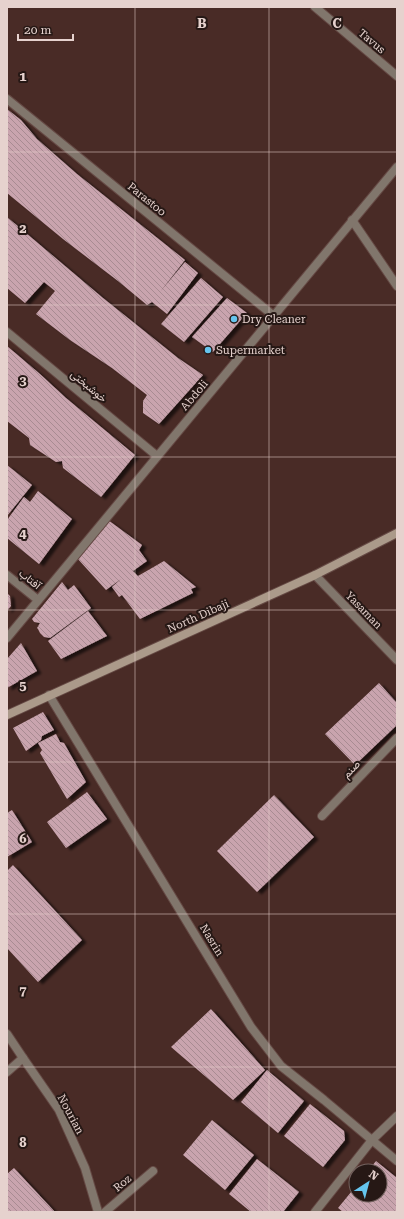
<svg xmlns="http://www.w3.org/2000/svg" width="404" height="1219" font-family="'Roboto Serif',Vazirmatn,serif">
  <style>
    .building { fill: url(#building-back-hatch); filter: url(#shadow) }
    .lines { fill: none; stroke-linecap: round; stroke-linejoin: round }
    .street-casing { stroke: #654944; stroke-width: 10 }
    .secondary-casing { stroke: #654944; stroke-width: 10 }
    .street { stroke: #81766c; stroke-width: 8 }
    .secondary { stroke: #ab9a8a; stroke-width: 8 }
    .grid { fill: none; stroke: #e6d2ce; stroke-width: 1; stroke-opacity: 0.55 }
    .poi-dot { fill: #65c5ee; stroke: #261815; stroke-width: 1.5 }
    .labels { text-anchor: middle; stroke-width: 4; stroke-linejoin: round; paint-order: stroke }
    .street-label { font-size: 11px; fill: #e6d2ce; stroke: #261815 }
    .poi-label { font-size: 11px; fill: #e6d2ce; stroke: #261815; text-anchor: start }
    .grid-label { font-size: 13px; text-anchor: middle; font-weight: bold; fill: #e6d2ce; stroke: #261815; stroke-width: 4; stroke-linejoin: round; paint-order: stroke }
  </style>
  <defs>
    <pattern id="building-back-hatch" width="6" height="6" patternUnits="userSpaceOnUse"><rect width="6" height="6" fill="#c9a4ae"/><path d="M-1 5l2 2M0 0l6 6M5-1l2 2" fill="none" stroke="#a88b92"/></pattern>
    <filter id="shadow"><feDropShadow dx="4.5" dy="2.5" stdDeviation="1" flood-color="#0009"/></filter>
  </defs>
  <rect width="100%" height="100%" fill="#492b26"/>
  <g class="building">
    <path d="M7,109L21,120L37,139L77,174L185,260L160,292L185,262L198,273L167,314L152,302L147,305L118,281L63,239L7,193Z"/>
    <path d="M7,217L103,298L178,358L203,375L159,424L143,413V401L147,395L112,368L70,340L36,314L55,291L44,282L25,303L7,288Z"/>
    <path d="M201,278L223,297L184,342L161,324Z"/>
    <path d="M227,298L247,313L213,352L192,337Z"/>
    <path d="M7,346L40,374L66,398L135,455L101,497L63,468L62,461L56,462L30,445L29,438L7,421Z"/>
    <path d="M7,465L32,485L7,516Z"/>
    <path d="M38,491L72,519L39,564L7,538V520L24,497L30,502Z"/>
    <path d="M108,520L142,545L139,550L147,561L133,571L138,576L164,561L196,587L191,589L193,593L140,619L122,595L119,597L112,587L121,579L106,590L77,558Z"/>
    <path d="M62,582L68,590L74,585L91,608L50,638L44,637L40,633L38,629L37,628L40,623L34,622L32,619Z"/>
    <path d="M7,593L10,596L11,606L7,611Z"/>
    <path d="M88,611L107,636L61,659L48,641Z"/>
    <path d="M21,643L37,671L7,688V659Z"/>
    <path d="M379,683L397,703V725L355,765L325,734Z"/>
    <path d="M43,712L54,730L42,736L41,740L26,751L13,728Z"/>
    <path d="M56,734L60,742L64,743L86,782L67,799L40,753L42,750L38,743Z"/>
    <path d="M87,792L107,819L66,848L47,822Z"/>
    <path d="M274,795L314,837L257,892L217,851Z"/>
    <path d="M12,810L32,842L7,857V813Z"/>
    <path d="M13,865L82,940L38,982L7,948V871Z"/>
    <path d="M211,1009L265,1070L233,1100L171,1047Z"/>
    <path d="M267,1070L304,1101L278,1133L241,1102Z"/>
    <path d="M310,1104L344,1131L345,1140L323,1167L284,1136Z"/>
    <path d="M212,1120L254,1155L225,1190L183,1155Z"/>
    <path d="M257,1159L299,1192L283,1212H251L229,1194Z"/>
    <path d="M376,1161L397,1178V1212H343L338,1208L356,1186V1195H380V1171H368Z"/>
    <path d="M14,1168L55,1212H7V1174Z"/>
  </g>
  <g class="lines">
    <g class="street-casing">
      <g id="street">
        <path d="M315,7L397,76"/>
        <path d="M7,99L274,316"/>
        <path d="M352,220L397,286"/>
        <path d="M7,332L157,456"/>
        <path d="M7,575L38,600"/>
        <path d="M315,575L397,660"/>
        <path d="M7,638L397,167"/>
        <path d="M49,695L251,1027L281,1066L324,1100L397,1161"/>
        <path d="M322,816L397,738"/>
        <path d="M7,1034L23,1058L59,1110L85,1168L98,1212"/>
        <path d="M7,1072L23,1058"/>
        <path d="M105,1212L153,1171"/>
        <path d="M315,1212L372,1140L397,1116"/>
      </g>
    </g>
    <g class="secondary-casing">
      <path id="secondary" d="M7,715L315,575L397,533"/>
    </g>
    <use href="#street" class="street"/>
    <use href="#secondary" class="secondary"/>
  </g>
  <path class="grid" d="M135,7V1212M269,7V1212M7,152H397M7,305H397M7,457H397M7,610H397M7,762H397M7,914H397M7,1067H397"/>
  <g class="poi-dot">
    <circle cx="234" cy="319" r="4"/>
    <circle cx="208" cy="350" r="4"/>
  </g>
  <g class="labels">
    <g class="street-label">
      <text transform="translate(372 41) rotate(40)" y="4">Tavus</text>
      <text transform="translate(147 199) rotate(39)" y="4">Parastoo</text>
      <text transform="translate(89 386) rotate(40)" y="4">خوشبختی</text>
      <text transform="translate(194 395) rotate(-50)" y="4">Abdoli</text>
      <text transform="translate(30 579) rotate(39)" y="4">آفتاب</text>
      <text transform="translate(364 610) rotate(46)" y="4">Yasaman</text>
      <text transform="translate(198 616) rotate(-24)" y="4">North Dibaji</text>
      <text transform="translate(351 769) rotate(-46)" y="4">صنم</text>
      <text transform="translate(212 940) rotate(59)" y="4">Nasrin</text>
      <text transform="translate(71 1114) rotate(62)" y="4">Nourian</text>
      <text transform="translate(122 1183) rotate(-40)" y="4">Roz</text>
    </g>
    <g class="poi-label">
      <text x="242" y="323">Dry Cleaner</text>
      <text x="216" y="354">Supermarket</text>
    </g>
  </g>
  <g class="grid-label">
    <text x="202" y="28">B</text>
    <text x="337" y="28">C</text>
    <text x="23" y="81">1</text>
    <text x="23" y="233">2</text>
    <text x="23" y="385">3</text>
    <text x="23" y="538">4</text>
    <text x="23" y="690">5</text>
    <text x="23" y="843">6</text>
    <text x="23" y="995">7</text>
    <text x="23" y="1147">8</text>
  </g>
  <rect width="404" height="1219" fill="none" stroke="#e6d2ce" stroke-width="16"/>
  <g transform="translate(368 1183) rotate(36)"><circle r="19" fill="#261815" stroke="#73625f"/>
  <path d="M0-3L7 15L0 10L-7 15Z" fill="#65c5ee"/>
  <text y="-6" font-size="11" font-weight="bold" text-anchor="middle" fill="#e6d2ce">N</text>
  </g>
  <path d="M18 34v6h55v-6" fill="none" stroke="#e6d2ce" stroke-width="2"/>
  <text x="24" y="34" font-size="12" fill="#e6d2ce" stroke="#261815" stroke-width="3" paint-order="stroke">20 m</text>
</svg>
